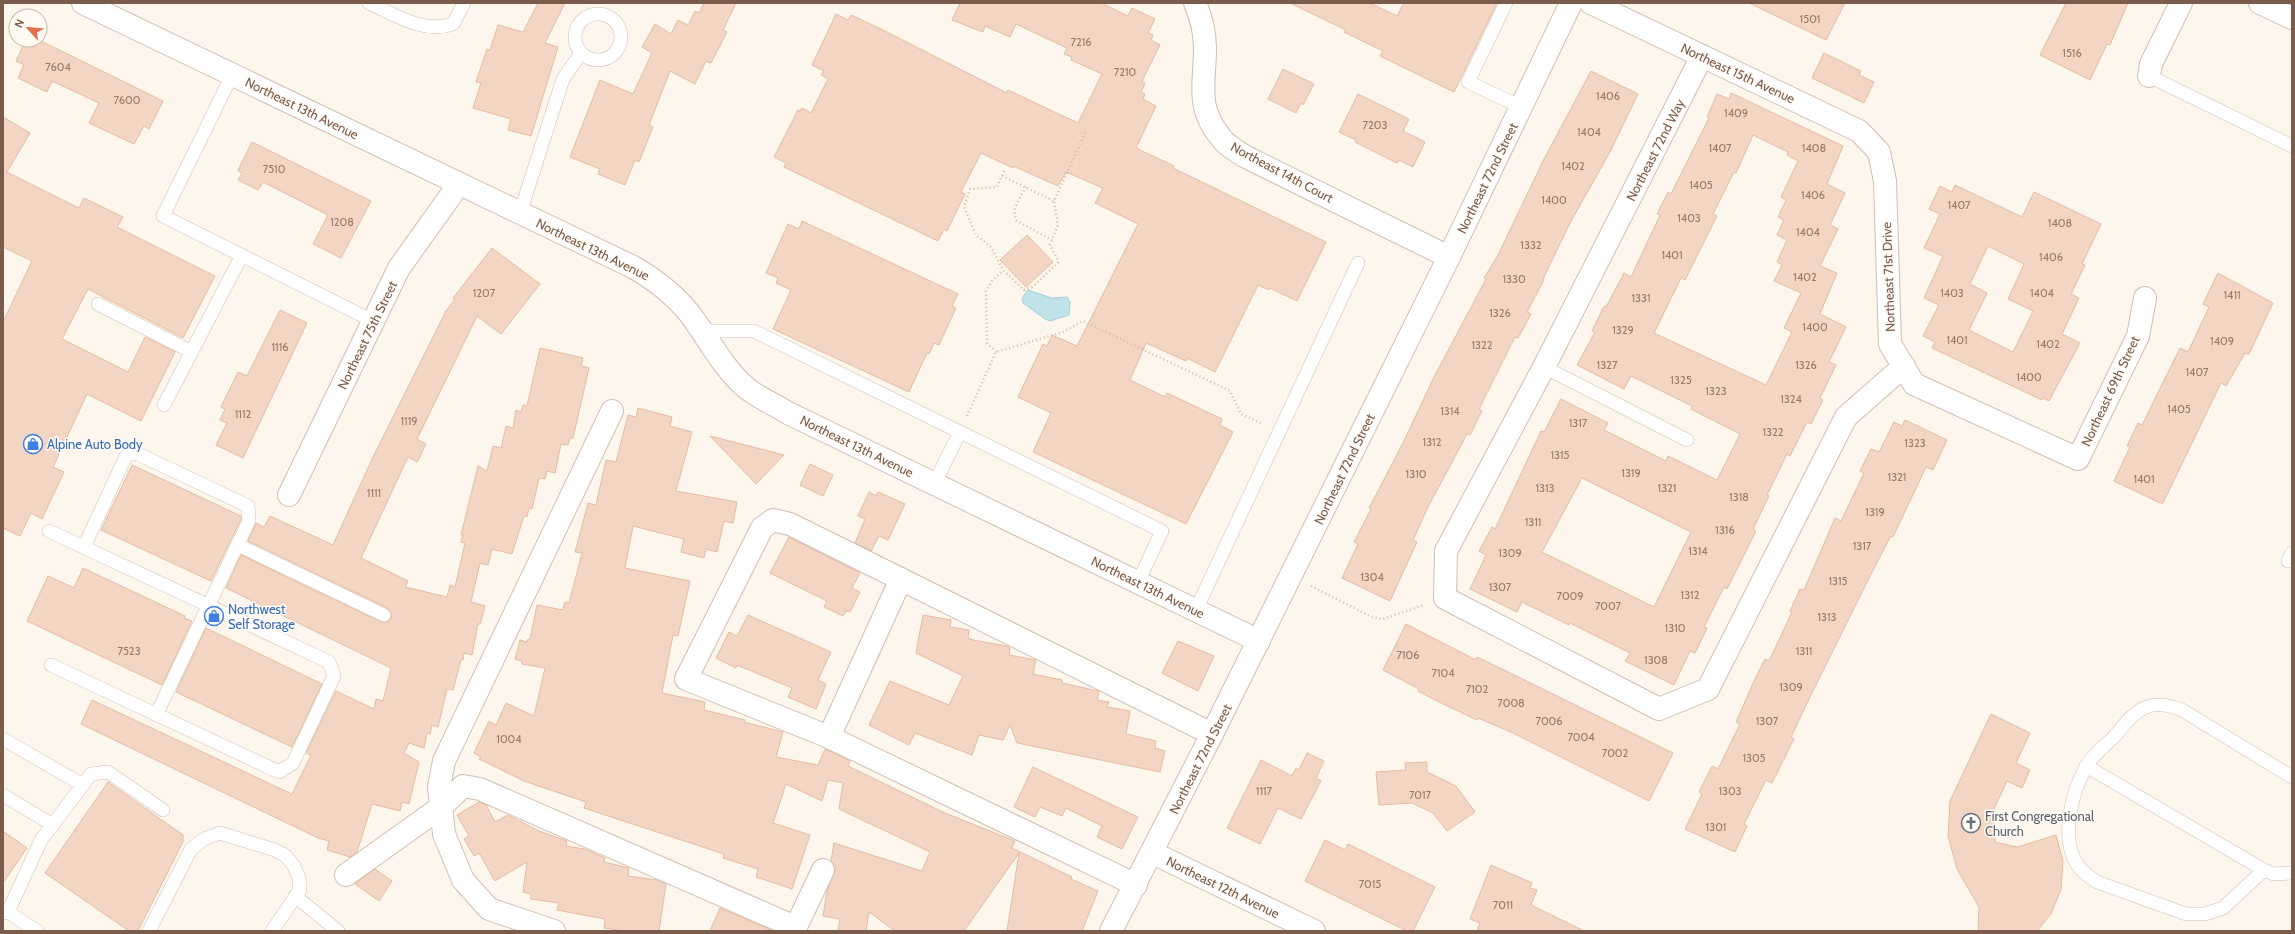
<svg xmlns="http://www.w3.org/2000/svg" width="2295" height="934" font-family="Cabin,sans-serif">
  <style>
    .water { fill: #bfe3e8; stroke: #a5d3da }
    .building { fill: #f3d5c3; stroke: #e6bba3; fill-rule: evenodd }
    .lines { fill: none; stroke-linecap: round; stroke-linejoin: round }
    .service-casing { stroke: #d1beb0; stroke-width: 14 }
    .minor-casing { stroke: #d1beb0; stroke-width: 24 }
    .tertiary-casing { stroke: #d1beb0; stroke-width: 24 }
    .path { stroke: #d9b8a5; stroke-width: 2.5; stroke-dasharray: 1 3; stroke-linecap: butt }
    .service { stroke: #fff; stroke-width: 13 }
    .minor { stroke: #fff; stroke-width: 22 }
    .tertiary { stroke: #fff; stroke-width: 22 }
    .labels { text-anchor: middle; stroke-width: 3; stroke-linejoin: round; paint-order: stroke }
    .number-label { font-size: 11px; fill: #987a6a }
    .street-label { font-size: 13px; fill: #7a5c4d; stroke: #fffaf3 }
    .shop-label { font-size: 13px; fill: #366cbe; stroke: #fffaf3; text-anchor: start }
    .worship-label { font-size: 13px; fill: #5b616d; stroke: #fffaf3; text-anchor: start }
  </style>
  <rect width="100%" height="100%" fill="#fdf6ec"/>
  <path class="water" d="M1028,290L1052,298L1067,297L1070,302L1069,315L1050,321L1045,319L1023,303L1022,298Z"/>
  <g class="building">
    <path d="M538,3H565L545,43L558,47L531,136L508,130L511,119L473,108L481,83L476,82L487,49L490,50L498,25L523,32Z"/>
    <path d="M704,3H736L723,30L727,32L711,63L706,61L695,84L670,71L649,125L653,127L639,162L635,160L625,185L598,174L600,169L570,157L600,80L633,94L652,53L642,47L655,24L671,34L678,20L688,25L695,11L699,13Z"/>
    <path d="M960,3H1101L1128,16L1132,8L1155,19L1148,33L1153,35L1151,40L1160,45L1142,81L1145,83L1141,92L1145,94L1143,99L1156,106L1136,148L1174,166L1173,168L1326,242L1297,301L1270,288L1269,290L1258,285L1215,372L1187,358L1186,361L1146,343L1130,380L1165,397L1167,393L1222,419L1220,425L1233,432L1186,524L1033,452L1051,413L1018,397L1043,344L1047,346L1052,335L1077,346L1138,224L1095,203L1103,188L1066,172L1058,186L1013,166V168L981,153L961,192L965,194L947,231L944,229L938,241L784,167L786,163L774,157L798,110L800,111L802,108L811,113L828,79L821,75L824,71L812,65L836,14L848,20L851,15L877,27L1007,93L1008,90L1078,123L1102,74L1071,60L1072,57L1064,54L1067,48L1016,24L1010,37L985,26L983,32L952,20Z"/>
    <path d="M1290,3H1370L1397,16L1404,3H1497L1454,92L1380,56L1383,51L1344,32L1346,30Z"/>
    <path d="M1749,3H1845L1826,40Z"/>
    <path d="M2066,3H2128L2110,45L2107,44L2090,80L2040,55Z"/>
    <path d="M26,40H39L163,101L149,129L144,126L134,144L89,123L99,103L52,81L47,92L18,78L23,67V64L16,61Z"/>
    <path d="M1824,53L1861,71L1859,75L1874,82L1864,103L1812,78Z"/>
    <path d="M1283,69L1314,84L1303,105L1301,103L1296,113L1268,99Z"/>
    <path d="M1591,71L1638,94L1610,152L1570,223L1543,279L1544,280L1527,312L1531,314L1518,338L1515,337L1479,409L1482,411L1470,435L1467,434L1428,507L1413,540L1417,542L1390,601L1342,578L1358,544L1354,542L1371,509L1369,508L1403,443L1434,377L1486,279L1484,278L1498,255L1544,159Z"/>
    <path d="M1731,93L1843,146L1827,184L1845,193L1830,225L1838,229L1820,266L1837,273L1820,314L1846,327L1829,362L1836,365L1820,398L1823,400L1811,424L1807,422L1790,456L1787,454L1767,495L1769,496L1753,529L1756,531L1727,589L1724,587L1704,627L1707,628L1695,653L1690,651L1674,685L1625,661L1630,653L1570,623L1569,625L1522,602L1517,612L1470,589L1486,555L1479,551L1492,527L1495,529L1541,431L1544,432L1561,399L1608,423L1604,430L1666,461L1668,456L1717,480L1740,434L1691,409L1692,406L1631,376L1624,389L1577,365L1595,332L1592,331L1604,306L1606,307L1624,273L1631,277L1660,215L1657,214L1668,192L1671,194L1709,118L1707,117L1717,94L1729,99ZM1753,135L1788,152L1787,155L1798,161L1781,197L1786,200L1778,217L1784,220L1777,235L1787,240L1777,262L1782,265L1774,281L1801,293L1784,328L1792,332L1766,385L1654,333L1681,278L1685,280L1717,216L1713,214L1734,172L1736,173ZM1582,478L1691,532L1654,607L1542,552Z"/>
    <path d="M1358,94L1409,119L1403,131L1425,142L1413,167L1399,160L1397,163L1355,142L1356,140L1339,132Z"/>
    <path d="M3,117L30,133L7,172L79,208L84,198L123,217L117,227L215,276L183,338L88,289L62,339L128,372L145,337L175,352L141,421L87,394L53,467L64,472L42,519L31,513L20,536L3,528V322L32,261L3,247Z"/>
    <path d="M252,142L371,201L341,258L313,244L328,215L263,182L258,190L238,180L242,173L238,171L239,168Z"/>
    <path d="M1955,185L2022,217L2034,192L2101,224L2082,264L2085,265L2071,294L2079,298L2062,334L2080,343L2049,401L2043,398L2042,400L1932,348L1935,342L1923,336L1939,305L1924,298L1943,256L1924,248L1940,214L1929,209L1940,186L1952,192ZM1988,246L2024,264L2008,299L2033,311L2013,352L1969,330L1987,293L1970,284Z"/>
    <path d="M802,221L958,294L952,306L956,308L939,345L934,343L929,354L927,353L909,392L773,329L791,290L776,283L778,278L766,273L788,224L799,229Z"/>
    <path d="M1027,235L1053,262L1026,287L1000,260Z"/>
    <path d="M492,248L540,284L501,334L477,316L417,439L426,444L417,462L408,457L361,558L408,581L405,587L447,597L450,585L455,587L465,543L461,542L463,535H461L478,466L487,471L493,446L501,448L506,426L513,428L516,410L521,412L523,405L527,406L540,348L583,358L581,366L589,368L573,438H570L568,445L561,444L555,473L547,471L545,479L539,478L532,509L529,508L527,517L524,516L512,554L492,549L488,565L480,563L471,602L485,606L480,624H478L472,655L464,653L463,660H461L453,690L447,689L438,727L432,725L430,734L427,733L424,748L409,743L404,753L419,762L409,804L402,802L400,811L372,804L357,852L350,857L327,850L329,841L318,838L81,724L92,700L292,794L311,755L306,753L336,691L374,709L376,699L383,701L391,668L226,588L241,555L381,622L385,623L391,619L392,614L387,608L248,541L256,523L264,527L270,516L333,545L373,457L446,311L455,299L453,298Z"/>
    <path d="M2218,273L2273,303L2249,354L2245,353L2226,386L2221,383L2163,503H2160L2114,481L2130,447L2127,446L2138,423L2142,425L2180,348L2188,352L2209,307L2203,304Z"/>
    <path d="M280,310L307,323L243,458L216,445L227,423L220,420L225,409L221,407L238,372L247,376Z"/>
    <path d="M638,408L672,417L670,426L692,432L676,491L737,502L733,523L724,521L717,552L706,549L704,558L681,552L684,539L633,526L625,568L690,581L678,636L673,635L662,693L705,702L704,710L745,720L744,722L783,732L776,757L818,765L825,749L850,761L848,766L945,813L1015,841L1012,848L1072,877L1071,879L1098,891L1082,931H1007L1019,853L964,931H895L869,912L866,931H838L840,919L823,916L827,891L835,869L831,861L834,843L922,871L930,852L839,809L843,783L828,780L822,801L786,784L773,823L810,835L792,889L756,877L758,869L723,858L724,854L584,808L586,802L524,781L479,759L481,757L474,753L489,721L496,725L506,703L534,716L545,668L522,664V661L515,659L520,640L527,642L528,639H530L537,605L563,610L565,602L569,603L582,553L575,552L588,503L596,505L606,460L616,462L628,415L636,417Z"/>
    <path d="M1905,420L1947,440L1933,470L1926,467L1893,537L1891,536L1872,572L1810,697L1791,737L1794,739L1772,783L1766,780L1744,824L1747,826L1735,852L1685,829L1702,794L1699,792L1712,766L1718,769L1740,724L1736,722L1754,681L1765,659L1769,661L1792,612L1790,611L1800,589L1804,590L1835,518L1841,521L1864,473L1860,471L1871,449L1879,452L1894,422L1902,426Z"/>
    <path d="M710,436L784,455L756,484Z"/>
    <path d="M810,464L833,475L823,496L800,485Z"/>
    <path d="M132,465L241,516V519L211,581L101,530Z"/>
    <path d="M869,492L876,496L878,492L905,504L888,540L879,536L871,551L855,543L865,519L858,516Z"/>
    <path d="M789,537L860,573L852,588L860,592L850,612L846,611L843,616L824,607L827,601L770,573Z"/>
    <path d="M83,568L185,616L184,618L192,621L162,685L27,621L48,576L74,588Z"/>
    <path d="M748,615L831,652L818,680L826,684L816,709L788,697L792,688L737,665L736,668L716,658L729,632L737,636Z"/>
    <path d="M923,615L951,620L950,627L969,630L968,638L973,640L1007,646L1010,648L1009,655L1036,660L1033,674L1062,680V683L1098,691L1099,692L1097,700L1109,702L1107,707L1130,711L1126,734L1156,741L1155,748L1165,751L1160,772L1017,743L1010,725L1003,740L979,735L972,755L915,733L909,745L869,725L890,681L949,705L963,676L916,653Z"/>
    <path d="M1406,624L1476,660L1477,657L1502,669L1673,753L1649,801L1513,733L1478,718L1477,720L1435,700L1418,691L1419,689L1383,670Z"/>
    <path d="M206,628L322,684L292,747L176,692Z"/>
    <path d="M1178,641L1214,656L1198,691L1162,673Z"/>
    <path d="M1991,714L2030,733L2016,763L2030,770L2022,788L2007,781L1993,811L1995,842L2017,847L2056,835L2063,861L2061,889L2051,914L2037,931H1978L1979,907L1957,869L1948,836L1950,801Z"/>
    <path d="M1307,753L1324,761L1316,778L1321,781L1301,819L1278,808L1260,844L1227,828L1261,760L1292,776L1296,768L1299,770Z"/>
    <path d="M1427,762V772L1456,786L1475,812L1447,831L1433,813L1412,803L1379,805L1376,772L1406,770L1405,763Z"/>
    <path d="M1033,767L1138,817L1122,849L1097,837L1102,826L1066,808L1062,816L1040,807L1035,817L1014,807Z"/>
    <path d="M108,782L183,835V842L138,931H129L45,873Z"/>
    <path d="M479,802L486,805L495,822L508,815L539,831L567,841L566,846L585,849L605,858L604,862L629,868L628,876L657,880L666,884L659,931H626L604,928L605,919L557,910L559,903L531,899V894L523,892L527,862L495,881L479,853L474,856L464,839L469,836L457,815Z"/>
    <path d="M3,831L27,848L3,883Z"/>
    <path d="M1325,840L1345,850L1348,844L1435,887L1413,931H1407L1305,881Z"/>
    <path d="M1491,865L1532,883L1530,888L1537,890L1531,905L1584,931H1477L1480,923L1470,919Z"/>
    <path d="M375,869L392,881L379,901L355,884Z"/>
    <path d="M720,908L773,931H710Z"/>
  </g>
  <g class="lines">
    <g class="service-casing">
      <g id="service">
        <path d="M369,3C396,15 423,34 453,24L464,3"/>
        <path d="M1506,3L1468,82L1521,107"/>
        <circle cx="598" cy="37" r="23"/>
        <path d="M232,75L163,216L373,321"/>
        <path d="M2149,76L2292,146"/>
        <path d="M520,213L563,79L581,53"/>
        <path d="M98,304L192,352"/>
        <path d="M702,331H754L960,432"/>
        <path d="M1544,367L1687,440"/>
        <path d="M164,405L242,255"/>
        <path d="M934,484L960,432L1162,531L1138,582"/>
        <path d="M49,531L329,662L334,676L293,763L279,772L51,665"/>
        <path d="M238,545L384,615"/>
        <path d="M84,547L126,456L136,453L248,506L249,521L156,715"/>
        <path d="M2288,561L2292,553"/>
        <path d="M1196,610L1358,263"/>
        <path d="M3,739L83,785"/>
        <path d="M2086,766L2264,870L2274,874L2292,873"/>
        <path d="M3,795L53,825"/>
        <path d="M2264,870L2223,908L2205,914H2186L2097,882C2089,877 2082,872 2077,864C2060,838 2072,791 2086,767C2092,755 2106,745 2115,736C2123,726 2132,714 2144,708C2156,702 2169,705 2182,710L2292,777"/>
        <path d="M295,896L338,931"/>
        <path d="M8,912L41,840L91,774L108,772L163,810"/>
        <path d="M3,913L8,912L37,931"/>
        <path d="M149,931L191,849L204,839L220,833L275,850L286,856L294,866L299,878L300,890L272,931"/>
      </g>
    </g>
    <g class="minor-casing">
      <g id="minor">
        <path d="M1195,3C1201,17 1205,33 1205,48C1205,85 1195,107 1222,139C1227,146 1237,151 1244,156L1449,257"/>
        <path d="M1591,3L1859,131L1879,152L1885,181L1890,344L1914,384L2078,459L2138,336L2145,298"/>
        <path d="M2260,3L2292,18"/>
        <path d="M1702,56L1544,367L1446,551L1445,598L1659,709L1708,689L1846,417L1904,366"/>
        <path d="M2149,76L2151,64L2181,3"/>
        <path d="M289,495L399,268L459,184"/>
        <path d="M829,737L901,579"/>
        <path d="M1153,853L1314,931"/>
        <path d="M346,875L441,807L463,786L480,789L795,927"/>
        <path d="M1136,885L829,737L686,679L762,528L773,520L790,524L1212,734"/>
        <path d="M554,931L489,909L463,880L444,834L439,787L444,761L612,411"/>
        <path d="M794,931L823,870"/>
      </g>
    </g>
    <g class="tertiary-casing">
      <g id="tertiary">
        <path d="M83,3L633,267C654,279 673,293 689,313C707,336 721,365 744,386C756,397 774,404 788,413L1259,641"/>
        <path d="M1111,931L1212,734L1449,257L1571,3"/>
      </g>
    </g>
    <g class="path">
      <path d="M1004,171L997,187L970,189L964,207L976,235L991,247L1003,270L1024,290L1032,287L1058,263V260L1050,245L1058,225L1054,201L1086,131"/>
      <path d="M1002,176L1054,201"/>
      <path d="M1026,187C1021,197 1010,210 1017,221L1052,240"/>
      <path d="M996,352L987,343L986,291L992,281L1003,270"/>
      <path d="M967,416L996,352L1063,332L1083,321L1230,391L1241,414L1261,423"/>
      <path d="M1311,586L1372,617L1383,619L1424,605"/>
    </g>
    <use href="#service" class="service"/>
    <use href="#minor" class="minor"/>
    <use href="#tertiary" class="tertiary"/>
  </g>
  <defs>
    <g id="shop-ring" transform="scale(1)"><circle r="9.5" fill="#fffaf3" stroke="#3f7fe0" stroke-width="1.5"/><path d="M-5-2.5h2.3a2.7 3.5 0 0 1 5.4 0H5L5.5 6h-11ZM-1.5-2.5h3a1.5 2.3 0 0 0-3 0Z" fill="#3f7fe0"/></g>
    <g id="church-ring" transform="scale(1)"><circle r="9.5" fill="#fffaf3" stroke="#6b7280" stroke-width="1.5"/><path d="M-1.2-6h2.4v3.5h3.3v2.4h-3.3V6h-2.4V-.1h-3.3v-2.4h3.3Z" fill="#6b7280"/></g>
  </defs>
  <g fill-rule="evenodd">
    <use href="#shop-ring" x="33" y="444"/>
    <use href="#shop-ring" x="214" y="616"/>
    <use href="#church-ring" x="1971" y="823"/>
  </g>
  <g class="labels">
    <g class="number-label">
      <text x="1810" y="23">1501</text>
      <text x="1081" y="46">7216</text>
      <text x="2072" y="57">1516</text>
      <text x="58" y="71">7604</text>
      <text x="1125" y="76">7210</text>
      <text x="1608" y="100">1406</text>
      <text x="127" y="104">7600</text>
      <text x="1736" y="117">1409</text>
      <text x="1375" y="129">7203</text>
      <text x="1589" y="136">1404</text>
      <text x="1720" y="152">1407</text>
      <text x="1814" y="152">1408</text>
      <text x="1573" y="170">1402</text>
      <text x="274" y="173">7510</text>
      <text x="1701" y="189">1405</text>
      <text x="1813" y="199">1406</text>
      <text x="1554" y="204">1400</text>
      <text x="1959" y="209">1407</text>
      <text x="1689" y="222">1403</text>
      <text x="342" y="226">1208</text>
      <text x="2060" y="227">1408</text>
      <text x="1808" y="236">1404</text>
      <text x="1531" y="249">1332</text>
      <text x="1672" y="259">1401</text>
      <text x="2051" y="261">1406</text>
      <text x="1805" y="281">1402</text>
      <text x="1514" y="283">1330</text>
      <text x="484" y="297">1207</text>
      <text x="1952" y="297">1403</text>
      <text x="2042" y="297">1404</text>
      <text x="2232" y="299">1411</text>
      <text x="1641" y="302">1331</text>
      <text x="1500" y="317">1326</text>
      <text x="1815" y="331">1400</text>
      <text x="1623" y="334">1329</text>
      <text x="1957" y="344">1401</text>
      <text x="2222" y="345">1409</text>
      <text x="2048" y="348">1402</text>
      <text x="1482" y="349">1322</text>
      <text x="280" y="351">1116</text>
      <text x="1607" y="369">1327</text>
      <text x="1806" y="369">1326</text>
      <text x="2197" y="376">1407</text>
      <text x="2029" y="381">1400</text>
      <text x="1681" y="384">1325</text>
      <text x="1716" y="395">1323</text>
      <text x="1791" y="403">1324</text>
      <text x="2179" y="413">1405</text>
      <text x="1450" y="415">1314</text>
      <text x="243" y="418">1112</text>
      <text x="409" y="425">1119</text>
      <text x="1578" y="427">1317</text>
      <text x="1773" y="436">1322</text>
      <text x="1432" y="446">1312</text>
      <text x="1915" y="447">1323</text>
      <text x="1560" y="459">1315</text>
      <text x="1631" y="477">1319</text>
      <text x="1416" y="478">1310</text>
      <text x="1897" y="481">1321</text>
      <text x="2144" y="483">1401</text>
      <text x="1545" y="492">1313</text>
      <text x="1667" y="492">1321</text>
      <text x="374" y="497">1111</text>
      <text x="1739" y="501">1318</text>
      <text x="1875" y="516">1319</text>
      <text x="1533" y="526">1311</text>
      <text x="1725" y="534">1316</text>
      <text x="1862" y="550">1317</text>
      <text x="1698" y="555">1314</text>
      <text x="1510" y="557">1309</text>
      <text x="1372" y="581">1304</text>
      <text x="1838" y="585">1315</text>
      <text x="1500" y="591">1307</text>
      <text x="1690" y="599">1312</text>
      <text x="1570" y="600">7009</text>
      <text x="1608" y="610">7007</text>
      <text x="1827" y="621">1313</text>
      <text x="1675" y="632">1310</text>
      <text x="129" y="655">7523</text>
      <text x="1804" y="655">1311</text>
      <text x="1408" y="659">7106</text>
      <text x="1656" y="664">1308</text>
      <text x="1443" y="677">7104</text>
      <text x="1791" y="691">1309</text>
      <text x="1477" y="693">7102</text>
      <text x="1511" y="707">7008</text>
      <text x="1549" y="725">7006</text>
      <text x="1767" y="725">1307</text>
      <text x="1581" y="741">7004</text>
      <text x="509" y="743">1004</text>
      <text x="1615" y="757">7002</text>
      <text x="1754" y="762">1305</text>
      <text x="1264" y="795">1117</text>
      <text x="1730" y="795">1303</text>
      <text x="1420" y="799">7017</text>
      <text x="1716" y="831">1301</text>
      <text x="1370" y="888">7015</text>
      <text x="1503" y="909">7011</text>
    </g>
    <g class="street-label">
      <text transform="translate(1738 73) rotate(25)" y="5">Northeast 15th Avenue</text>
      <text transform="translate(302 108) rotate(26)" y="5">Northeast 13th Avenue</text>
      <text transform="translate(1655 150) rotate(-63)" y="5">Northeast 72nd Way</text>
      <text transform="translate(1282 172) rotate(28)" y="5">Northeast 14th Court</text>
      <text transform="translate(1487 178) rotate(-64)" y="5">Northeast 72nd Street</text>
      <text transform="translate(593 249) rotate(26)" y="5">Northeast 13th Avenue</text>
      <text transform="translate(1888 277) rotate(-92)" y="5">Northeast 71st Drive</text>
      <text transform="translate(367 335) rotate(-64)" y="5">Northeast 75th Street</text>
      <text transform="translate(2110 391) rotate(-65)" y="5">Northeast 69th Street</text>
      <text transform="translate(857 446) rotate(26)" y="5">Northeast 13th Avenue</text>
      <text transform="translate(1344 469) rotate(-64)" y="5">Northeast 72nd Street</text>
      <text transform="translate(1148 587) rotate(26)" y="5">Northeast 13th Avenue</text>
      <text transform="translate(1200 759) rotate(-63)" y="5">Northeast 72nd Street</text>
      <text transform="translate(1223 887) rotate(26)" y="5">Northeast 12th Avenue</text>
    </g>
    <g class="shop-label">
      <text x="47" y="449">Alpine Auto Body</text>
      <text x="228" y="614">Northwest<tspan x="228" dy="15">Self Storage</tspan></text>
    </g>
    <g class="worship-label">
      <text x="1985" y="821">First Congregational<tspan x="1985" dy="15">Church</tspan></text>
    </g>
  </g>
  <rect width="2295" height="934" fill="none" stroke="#7a5c4d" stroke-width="8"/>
  <g transform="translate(28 28) rotate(297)"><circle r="19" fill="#fffaf3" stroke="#cabbb1"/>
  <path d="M0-3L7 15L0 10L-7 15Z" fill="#e76f51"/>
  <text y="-6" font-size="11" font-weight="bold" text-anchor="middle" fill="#7a5c4d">N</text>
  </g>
</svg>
